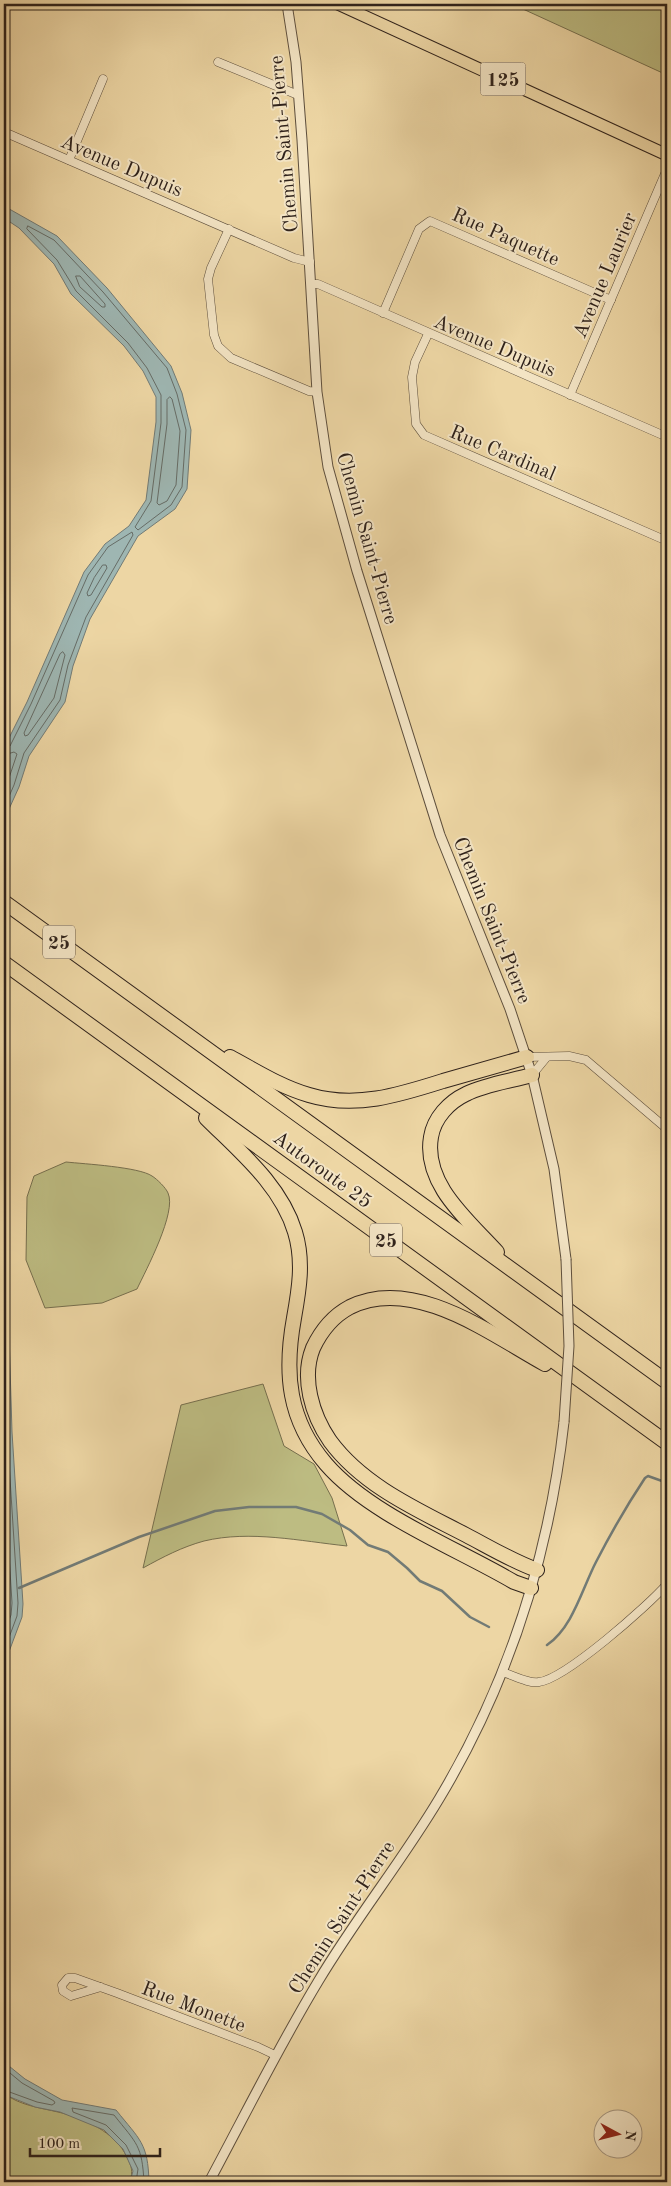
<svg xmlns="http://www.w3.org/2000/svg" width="671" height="2186" font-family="'Old Standard TT',serif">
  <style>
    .green { fill: #bdbc82; stroke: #766f4e }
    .water { fill: #9eb6b2; stroke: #727b76 }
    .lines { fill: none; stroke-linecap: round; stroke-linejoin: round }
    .shore { stroke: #666c66; stroke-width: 1 }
    .stream { stroke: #727b76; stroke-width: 2.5 }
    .minor-casing { stroke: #5e4f3d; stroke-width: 9 }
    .tertiary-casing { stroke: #5e4f3d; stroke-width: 11 }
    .primary-casing { stroke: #2f221b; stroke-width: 13 }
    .motorway-casing { stroke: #2f221b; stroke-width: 16 }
    .minor { stroke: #f3e4c4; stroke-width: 8 }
    .tertiary { stroke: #f3e4c4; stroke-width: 9 }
    .primary { stroke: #edd6a4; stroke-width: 11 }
    .motorway { stroke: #edd6a4; stroke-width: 14 }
    .tertiary-bridge-casing { stroke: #5e4f3d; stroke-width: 11; stroke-linecap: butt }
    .tertiary-bridge { stroke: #f3e4c4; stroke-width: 9 }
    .labels { text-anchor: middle; stroke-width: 4; stroke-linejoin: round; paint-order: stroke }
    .shield { fill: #f3e4c4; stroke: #6a5c4e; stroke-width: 1 }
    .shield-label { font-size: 19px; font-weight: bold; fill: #2f221b }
    .street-label { font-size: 20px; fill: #2f221b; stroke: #f3e4c4 }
  </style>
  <rect width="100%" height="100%" fill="#edd6a4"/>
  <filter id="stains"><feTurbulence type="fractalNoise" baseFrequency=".004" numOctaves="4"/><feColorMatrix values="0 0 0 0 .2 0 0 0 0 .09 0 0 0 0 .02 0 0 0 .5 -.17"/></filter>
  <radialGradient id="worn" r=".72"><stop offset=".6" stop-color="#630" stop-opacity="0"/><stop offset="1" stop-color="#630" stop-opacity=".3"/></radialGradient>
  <g class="green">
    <path d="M512,4H667V75Z"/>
    <path d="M66,1162C85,1164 139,1167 152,1176C157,1179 166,1188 168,1193C177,1212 146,1270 137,1289L102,1303L45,1308L26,1260L27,1197L34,1176Z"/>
    <path d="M263,1384L284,1446L314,1464L332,1498L347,1546C300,1541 250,1530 204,1541C182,1547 163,1557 143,1568L181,1405Z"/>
    <path d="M4,2093C18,2105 41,2108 58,2112C84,2118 115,2132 127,2157C132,2168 133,2170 130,2182H4Z"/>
  </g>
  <g class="water">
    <path d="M4,206L57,236L107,288L171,366L182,393L191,430L187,489L175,509L138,536L90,619L73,666L65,702L29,756L19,787L4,820V748L27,702L84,572L105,544L129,526L146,500L156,422V397L143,371L124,346L71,294L54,264L19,228L4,218Z"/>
    <path d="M4,1277L8,1301L12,1432L23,1604L22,1617L4,1665Z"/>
    <path d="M4,2062L25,2079L62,2100L116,2110C140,2140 148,2143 149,2182H130L133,2171L123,2149L104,2130L60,2112L35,2107L5,2095L4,2093Z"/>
  </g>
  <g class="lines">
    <g class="shore">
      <path d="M28,226L54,240L103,292L167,368L177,394L186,430L182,487L171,505L138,530L135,527L151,501L161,423V395L147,368L128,343L76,291L57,260L27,229Z"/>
      <path d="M76,276H80L105,304V307H102L80,287Z"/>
      <path d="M170,397L172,399L180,431L176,485L167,501L159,505L157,503L167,424V400Z"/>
      <path d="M103,565H106L107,568L91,595L88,596L87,593L94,578Z"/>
      <path d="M63,652L65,655L54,698L28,735L25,736L24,733L60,654Z"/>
      <path d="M4,749L10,746L31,704L88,575L108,547L132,532L133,535L86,617L68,665L60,700L24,753L14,785L4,808"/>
      <path d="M4,755L14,752L17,754L4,793"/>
      <path d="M4,1313L7,1432L18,1603L17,1616L4,1651"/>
      <path d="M4,1474L12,1603L11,1615L4,1634"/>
      <path d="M4,2068L22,2083L54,2101L55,2103L52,2105L37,2102L4,2090"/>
      <path d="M136,2182L138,2169L126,2145L106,2125L73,2112L72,2108L114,2115C137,2144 142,2145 144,2182"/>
    </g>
    <g class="stream">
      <path d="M19,1588L139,1537L215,1511L249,1507H296L322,1514L350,1530L368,1545L388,1552L407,1568L420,1581L442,1591L470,1617L489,1627"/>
      <path d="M547,1645C573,1627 582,1589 596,1562C611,1533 627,1505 645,1478L648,1476L662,1481"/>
    </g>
    <g class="minor-casing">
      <g id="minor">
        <path d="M218,62L298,95"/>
        <path d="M4,132L294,258L310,262"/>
        <path d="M69,160L103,79"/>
        <path d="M229,229L211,268L208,279L214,335L218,346L231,358L309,391L317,392"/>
        <path d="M311,284H318L667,437"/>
        <path d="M383,313L419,229L430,221L611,300"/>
        <path d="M428,334L415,362L412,377L416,424L424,435L667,541"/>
        <path d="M570,395L667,169"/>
        <path d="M527,1057L569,1056L586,1060L667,1129"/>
        <path d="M532,1075L546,1058"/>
        <path d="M502,1672C513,1675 528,1684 539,1682C565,1679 648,1606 667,1584"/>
        <path d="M101,1987L71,1996L63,1991L62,1985L68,1978H75L117,1993L258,2047L275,2055"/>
      </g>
    </g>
    <g class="tertiary-casing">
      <g id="tertiary">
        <path d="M287,4L296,62L302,140L317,392L328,467L357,571L440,835L510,1009L532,1075L554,1169L566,1259"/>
        <path d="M209,2182C245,2115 279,2046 319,1980C356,1918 402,1861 439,1799C508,1684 549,1556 564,1422"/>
      </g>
    </g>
    <g class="primary-casing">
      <path id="primary" d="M338,4L667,155"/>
    </g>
    <g class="motorway-casing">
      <g id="motorway">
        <path d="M4,902L667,1382"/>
        <path d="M4,963L667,1443"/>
        <path d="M230,1057C256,1071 281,1087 309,1095C355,1109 399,1095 443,1081C471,1073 499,1065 527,1057"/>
        <path d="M206,1118C239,1151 281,1185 295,1232C304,1261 299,1290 294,1318C284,1373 288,1420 326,1464C369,1514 456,1548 514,1582L531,1588"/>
        <path d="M497,1252C468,1220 423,1184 431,1137C434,1118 449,1102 466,1094C486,1084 511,1081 532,1075"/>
        <path d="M537,1570C512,1561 489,1547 466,1535C418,1510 363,1486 330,1441C312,1415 301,1378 313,1348C321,1331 333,1316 350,1307C414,1275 492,1335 545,1364"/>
      </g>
    </g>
    <use href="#minor" class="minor"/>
    <use href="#tertiary" class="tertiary"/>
    <use href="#primary" class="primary"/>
    <use href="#motorway" class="motorway"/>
    <g class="tertiary-bridge-casing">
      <path id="tertiary-bridge" d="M564,1422L569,1346L566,1259"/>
    </g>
    <use href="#tertiary-bridge" class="tertiary-bridge"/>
  </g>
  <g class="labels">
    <g class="shield">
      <rect x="480.5" y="62.5" width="45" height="33" rx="4"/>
      <rect x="43" y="925.5" width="32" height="33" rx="4"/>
      <rect x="370" y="1223.5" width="32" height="33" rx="4"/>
    </g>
    <g class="shield-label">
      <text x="503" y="86">125</text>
      <text x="59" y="949">25</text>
      <text x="386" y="1247">25</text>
    </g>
    <g class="street-label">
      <text transform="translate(283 144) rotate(-95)" y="7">Chemin Saint-Pierre</text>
      <text transform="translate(122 165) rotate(23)" y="7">Avenue Dupuis</text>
      <text transform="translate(506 236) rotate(24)" y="7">Rue Paquette</text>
      <text transform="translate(604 275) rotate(-67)" y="7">Avenue Laurier</text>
      <text transform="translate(495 345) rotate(23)" y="7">Avenue Dupuis</text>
      <text transform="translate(503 452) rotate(23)" y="7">Rue Cardinal</text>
      <text transform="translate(368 538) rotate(74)" y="7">Chemin Saint-Pierre</text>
      <text transform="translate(493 920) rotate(68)" y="7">Chemin Saint-Pierre</text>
      <text transform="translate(323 1169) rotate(36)" y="7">Autoroute 25</text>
      <text transform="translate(341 1917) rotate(-57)" y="7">Chemin Saint-Pierre</text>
      <text transform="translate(194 2006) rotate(21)" y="7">Rue Monette</text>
    </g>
  </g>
  <rect width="671" height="2186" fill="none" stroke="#edd6a4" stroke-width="20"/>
  <rect x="5" y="5" width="661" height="2176" fill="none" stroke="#2f221b" stroke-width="2.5"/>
  <rect x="10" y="10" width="651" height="2166" fill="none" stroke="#2f221b"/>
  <g transform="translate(618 2134) rotate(97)"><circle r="24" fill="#f3e4c4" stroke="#a59680"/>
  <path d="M0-4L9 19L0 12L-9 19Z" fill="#8f2418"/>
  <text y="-8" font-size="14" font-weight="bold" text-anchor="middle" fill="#2f221b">N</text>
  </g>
  <path d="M30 2148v8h130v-8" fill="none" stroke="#2f221b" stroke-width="2.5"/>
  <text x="38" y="2148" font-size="15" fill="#2f221b" stroke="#f3e4c4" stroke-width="4" paint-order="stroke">100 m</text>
  <rect width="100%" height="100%" filter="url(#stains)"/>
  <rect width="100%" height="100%" fill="url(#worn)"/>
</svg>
